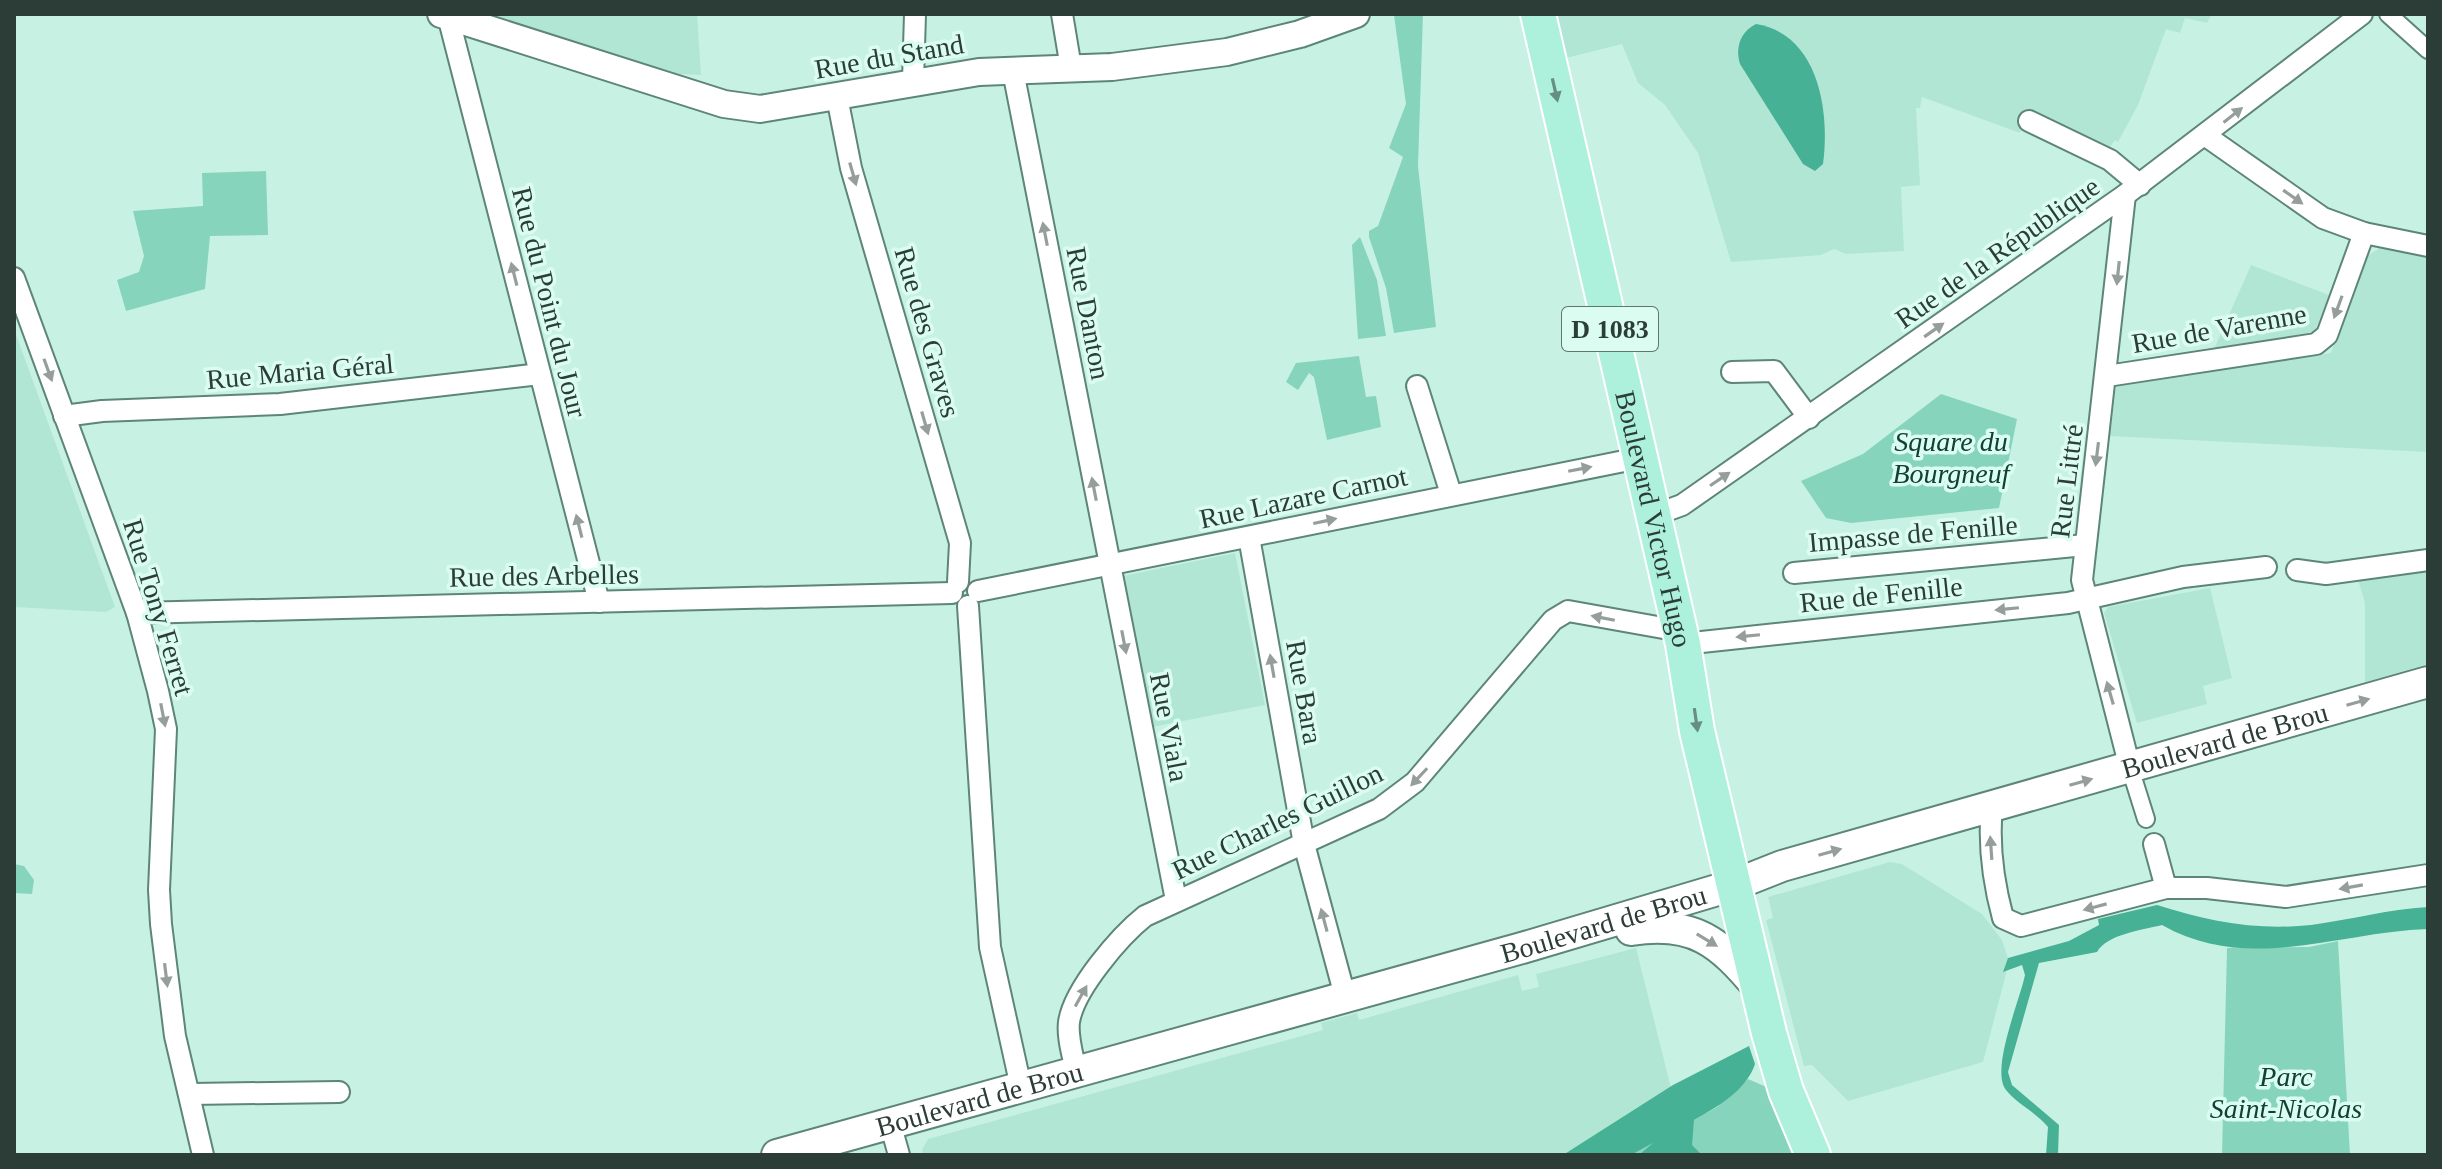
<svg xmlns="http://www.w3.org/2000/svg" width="2442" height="1169" font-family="Georgia,serif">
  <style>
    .built { fill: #b2e6d4 }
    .green { fill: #87d4bc }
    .water { fill: #46b195 }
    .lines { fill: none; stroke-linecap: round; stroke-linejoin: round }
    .pedestrian-casing { stroke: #5d8578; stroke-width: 20 }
    .minor-casing { stroke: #5d8578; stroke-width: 24 }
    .tertiary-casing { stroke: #5d8578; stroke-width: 30 }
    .secondary-casing { stroke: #5d8578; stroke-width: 34 }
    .primary-casing { stroke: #fff; stroke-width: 38 }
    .pedestrian { stroke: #fff; stroke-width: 16 }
    .minor { stroke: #fff; stroke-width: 20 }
    .tertiary { stroke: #fff; stroke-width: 26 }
    .secondary { stroke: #fff; stroke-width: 30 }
    .primary { stroke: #adf1dd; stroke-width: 34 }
    .oneway { fill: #668e82 }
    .oneway2 { fill: #969e9c }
    .labels { text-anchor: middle; stroke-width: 7; stroke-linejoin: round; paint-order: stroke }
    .shield { fill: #dbfdf1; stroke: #607770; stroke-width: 2 }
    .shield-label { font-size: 26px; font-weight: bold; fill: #2c3d38 }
    .street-label { font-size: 28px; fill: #2c3d38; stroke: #dbfdf1 }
    .park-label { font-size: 28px; font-style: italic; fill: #124034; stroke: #dbfdf1 }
  </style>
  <rect width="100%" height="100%" fill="#c7f2e3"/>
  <g class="built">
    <path d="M484,14H697L701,75L677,74Z"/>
    <path d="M1551,14H2212L2207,23L2185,18L2180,33L2166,29L2138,105L2118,142L2115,140L2110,147L2100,142L2096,149L2025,114L2020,133L1922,97L1920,108H1916L1920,185L1901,187L1904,251L1846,254L1834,249L1821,255L1731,262L1698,153L1665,105L1638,83L1622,44L1562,59Z"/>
    <path d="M2383,246L2428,257V452L2110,436L2116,385L2331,353L2364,258Z"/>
    <path d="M2251,265L2329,295L2315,332L2214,349Z"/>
    <path d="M14,329L115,607L106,612L14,607Z"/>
    <path d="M1235,553L1265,705L1152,727L1123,576Z"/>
    <path d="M2428,564V664L2365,682V603L2356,573Z"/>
    <path d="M2210,588L2232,678L2203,686L2207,704L2137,723L2104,613L2108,607Z"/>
    <path d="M1890,862L1902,864L1982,914L2002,940L2008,958L2006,974L1983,1062L1848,1101L1812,1065L1804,1066L1766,920L1773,918L1768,897Z"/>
    <path d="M1636,948L1671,1088L1563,1155H923L922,1150L928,1139L1323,1030L1321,1023L1357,1013L1359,1020L1518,975L1522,991L1539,987L1536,974Z"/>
  </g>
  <g class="green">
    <path d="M1423,14L1418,166L1436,327L1394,333L1386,288L1369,237V231L1378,226L1403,157L1389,148L1406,104L1394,15Z"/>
    <path d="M266,171L268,235L210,236L205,289L126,311L117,280L139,272L144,256L133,211L203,206L202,173Z"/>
    <path d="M1360,237L1377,280L1386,336L1358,339L1352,245Z"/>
    <path d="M1359,356L1366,397L1376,396L1381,427L1327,440L1314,377L1309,373L1298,390L1286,382L1296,363Z"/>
    <path d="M1941,394L2017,419L1999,508L1851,523L1826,518L1801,481L1863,454Z"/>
    <path d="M14,864L24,866L34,880L32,894L14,893Z"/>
    <path d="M2338,941L2350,1155H2222L2227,948L2309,947Z"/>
    <path d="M1748,1079L1771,1089L1796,1155H1631L1717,1107Z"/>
  </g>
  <g class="water">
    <path d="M1756,24C1819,34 1830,112 1823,164L1815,171L1803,164L1740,64C1735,48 1740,32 1756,24Z"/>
    <path d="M2157,905C2207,921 2257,931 2311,925C2350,920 2388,909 2428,907V929C2337,932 2249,974 2162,925C2143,930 2107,934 2097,952L2039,963L2008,1072L2012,1085L2059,1125L2058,1155H2046L2048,1127C2036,1112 2017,1104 2006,1090C1990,1070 2020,1000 2025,975L2022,965L2003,972L2008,958L2069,941L2099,925L2098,919Z"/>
    <path d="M1749,1046L1755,1064C1746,1091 1717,1107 1694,1120L1692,1145L1702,1155H1639L1653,1143L1631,1155H1563L1673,1085Z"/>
  </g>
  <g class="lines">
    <g class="pedestrian-casing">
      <g id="pedestrian">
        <path d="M2388,14L2428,50"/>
        <path d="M2130,768L2146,819"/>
      </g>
    </g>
    <g class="minor-casing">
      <g id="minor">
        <path d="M1062,14L1071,68"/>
        <path d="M448,16L599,602"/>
        <path d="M1013,71L1176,900"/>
        <path d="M913,81L915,14"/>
        <path d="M837,97L851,168L960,543L958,582"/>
        <path d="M2029,121L2110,160L2140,185"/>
        <path d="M2206,136L2323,218L2364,233L2428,246"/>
        <path d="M2125,195L2082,580L2130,768"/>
        <path d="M14,278L137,613L158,691L166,729L159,890L161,924L175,1036L203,1155"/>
        <path d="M1732,372L1774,371L1809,418"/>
        <path d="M2107,376L2316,344L2327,335L2364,233"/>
        <path d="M1417,386L1451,494"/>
        <path d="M64,416L102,411L280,404L540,374"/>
        <path d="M1652,516L1682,505L2125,195L2362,14"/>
        <path d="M1249,537L1304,844L1345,996"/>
        <path d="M2297,570L2326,574L2428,560"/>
        <path d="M1794,573L2085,545"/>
        <path d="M978,591L1639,458"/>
        <path d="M968,606L990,947L1021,1087"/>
        <path d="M137,613L952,593"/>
        <path d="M1683,644L2068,603L2183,577L2266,567"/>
        <path d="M1992,806C1988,845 1993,881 2003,918L2021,926L2166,888H2207L2286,897L2428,875"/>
        <path d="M2154,844L2166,888"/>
        <path d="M1076,1071C1073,1056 1067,1037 1069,1022C1074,989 1120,936 1145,916L1379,809L1415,782L1553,620L1568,611L1680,631"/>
        <path d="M190,1094L339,1092"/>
        <path d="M890,1123L899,1155"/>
      </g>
    </g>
    <g class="tertiary-casing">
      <path id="tertiary" d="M441,14L724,104L760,109L979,72L1112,67L1227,52L1300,34L1356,14"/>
    </g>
    <g class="secondary-casing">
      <g id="secondary">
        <path d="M1631,930C1694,920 1720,942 1759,989"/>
        <path id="s1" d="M777,1155L1522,948L1734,885L1782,866L2428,682"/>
      </g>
    </g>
    <g class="primary-casing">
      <g id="primary">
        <path id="s2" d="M1538,14L1683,644L1697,731L1769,1033L1786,1091L1813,1155"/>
      </g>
    </g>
    <use href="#pedestrian" class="pedestrian"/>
    <use href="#minor" class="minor"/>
    <use href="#tertiary" class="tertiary"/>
    <use href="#secondary" class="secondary"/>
    <use href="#primary" class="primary"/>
  </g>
  <defs><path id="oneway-solid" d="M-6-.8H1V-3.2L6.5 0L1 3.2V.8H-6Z" transform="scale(2)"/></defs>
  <g class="oneway">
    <use href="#oneway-solid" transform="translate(1555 90) rotate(77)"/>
    <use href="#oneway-solid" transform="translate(1696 720) rotate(82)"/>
  </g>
  <g class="oneway2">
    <use href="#oneway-solid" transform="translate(2233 115) rotate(-38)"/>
    <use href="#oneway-solid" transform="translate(853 174) rotate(74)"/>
    <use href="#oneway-solid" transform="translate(2293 197) rotate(35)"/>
    <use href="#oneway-solid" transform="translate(1045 234) rotate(-101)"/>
    <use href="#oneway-solid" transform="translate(2118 273) rotate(96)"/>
    <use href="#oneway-solid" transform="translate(514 274) rotate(-104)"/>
    <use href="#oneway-solid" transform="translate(2338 307) rotate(110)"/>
    <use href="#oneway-solid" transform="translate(1934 330) rotate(-35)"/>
    <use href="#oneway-solid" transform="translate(48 370) rotate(70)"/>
    <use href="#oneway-solid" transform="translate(925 423) rotate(74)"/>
    <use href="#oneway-solid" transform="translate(2097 454) rotate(97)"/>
    <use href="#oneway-solid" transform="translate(1580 469) rotate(-11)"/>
    <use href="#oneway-solid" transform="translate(1720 479) rotate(-34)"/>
    <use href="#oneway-solid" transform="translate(1094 489) rotate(-101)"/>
    <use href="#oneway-solid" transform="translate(1325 521) rotate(-12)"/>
    <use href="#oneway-solid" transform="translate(579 526) rotate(-104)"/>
    <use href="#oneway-solid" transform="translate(2007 609) rotate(174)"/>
    <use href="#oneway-solid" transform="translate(1603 618) rotate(-169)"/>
    <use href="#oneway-solid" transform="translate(1748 636) rotate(174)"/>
    <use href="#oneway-solid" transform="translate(1124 642) rotate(79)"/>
    <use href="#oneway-solid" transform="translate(1272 666) rotate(-100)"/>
    <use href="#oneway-solid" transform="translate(2110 693) rotate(-106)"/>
    <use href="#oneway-solid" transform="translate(2358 702) rotate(-16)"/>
    <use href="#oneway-solid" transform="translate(163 715) rotate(79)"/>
    <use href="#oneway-solid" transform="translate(1419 777) rotate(133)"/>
    <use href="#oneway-solid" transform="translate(2081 782) rotate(-16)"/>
    <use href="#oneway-solid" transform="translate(1991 848) rotate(-94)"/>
    <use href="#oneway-solid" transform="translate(1830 852) rotate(-16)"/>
    <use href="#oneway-solid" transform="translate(2351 887) rotate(170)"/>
    <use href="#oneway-solid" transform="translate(2095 907) rotate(165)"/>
    <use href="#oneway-solid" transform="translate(1324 920) rotate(-105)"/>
    <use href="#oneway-solid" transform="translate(1707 940) rotate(31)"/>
    <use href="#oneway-solid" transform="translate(166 975) rotate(83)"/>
    <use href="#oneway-solid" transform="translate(1081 996) rotate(-61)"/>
  </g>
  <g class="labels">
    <rect class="shield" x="1562" y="307" width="96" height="44" rx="6"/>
    <g class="shield-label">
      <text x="1610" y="338">D 1083</text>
    </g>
    <g class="street-label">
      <text transform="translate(889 56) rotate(-10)" y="10">Rue du Stand</text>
      <text transform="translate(1997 252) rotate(-35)" y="10">Rue de la République</text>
      <text transform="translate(550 302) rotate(76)" y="10">Rue du Point du Jour</text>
      <text transform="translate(1089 313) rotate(79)" y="10">Rue Danton</text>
      <text transform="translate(2219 328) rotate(-10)" y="10">Rue de Varenne</text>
      <text transform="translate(928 332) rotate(74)" y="10">Rue des Graves</text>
      <text transform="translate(300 371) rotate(-5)" y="10">Rue Maria Géral</text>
      <text transform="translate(2066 481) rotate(-83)" y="10">Rue Littré</text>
      <text transform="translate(1303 497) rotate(-12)" y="10">Rue Lazare Carnot</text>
      <text dy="10" stroke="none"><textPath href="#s2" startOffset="518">Boulevard Victor Hugo</textPath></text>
      <text transform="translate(1913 533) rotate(-5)" y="10">Impasse de Fenille</text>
      <text transform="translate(544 575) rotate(-1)" y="10">Rue des Arbelles</text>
      <text transform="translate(1881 594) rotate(-6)" y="10">Rue de Fenille</text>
      <text transform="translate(159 607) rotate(73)" y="10">Rue Tony Ferret</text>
      <text transform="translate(1305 692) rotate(80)" y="10">Rue Bara</text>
      <text transform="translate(1170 727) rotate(79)" y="10">Rue Viala</text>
      <text dy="10" stroke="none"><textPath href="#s1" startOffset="1506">Boulevard de Brou</textPath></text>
      <text transform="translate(1277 821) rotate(-26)" y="10">Rue Charles Guillon</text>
      <text dy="10" stroke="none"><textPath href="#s1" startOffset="858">Boulevard de Brou</textPath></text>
      <text dy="10" stroke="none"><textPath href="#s1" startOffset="210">Boulevard de Brou</textPath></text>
    </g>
    <g class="park-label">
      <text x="1951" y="451">Square du<tspan x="1951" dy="32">Bourgneuf</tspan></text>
      <text x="2286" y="1086">Parc<tspan x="2286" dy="32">Saint-Nicolas</tspan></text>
    </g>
  </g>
  <rect width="2442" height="1169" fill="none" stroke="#2c3d38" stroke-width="32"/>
</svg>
